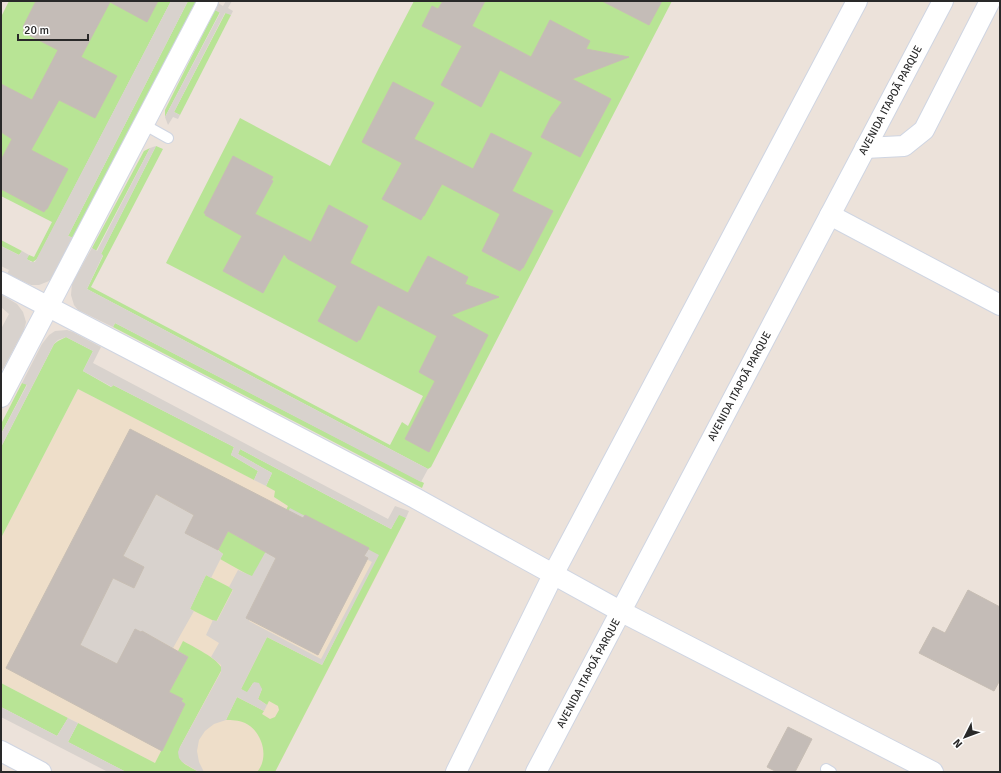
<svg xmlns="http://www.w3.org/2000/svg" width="1001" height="773" font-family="Signika,sans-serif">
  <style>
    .education { fill: #eedec9 }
    .green { fill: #b8e495 }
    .plaza { fill: #d8d2cd; fill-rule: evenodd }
    .building { fill: #c4bcb7; stroke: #c7beb4 }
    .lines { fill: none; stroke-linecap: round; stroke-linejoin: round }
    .service-casing { stroke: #cfd5e2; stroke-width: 12 }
    .minor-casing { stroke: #cfd5e2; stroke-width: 22 }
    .service { stroke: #fff; stroke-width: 10 }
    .minor { stroke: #fff; stroke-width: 20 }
    .labels { text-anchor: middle; stroke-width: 3.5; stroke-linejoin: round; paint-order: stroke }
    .street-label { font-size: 11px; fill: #292929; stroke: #fff }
  </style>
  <rect width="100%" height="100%" fill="#ece2da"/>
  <path class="education" d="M78,389L390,550L275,772H172L1,683V538Z"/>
  <g class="green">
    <path d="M9,1H171L37,259L33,262L26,259L29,255L34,257L52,222L1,196V17Z"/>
    <path d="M188,1H196L74,238L68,236Z"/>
    <path d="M414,1H672L431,467L428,469L87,289L103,256L101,254L156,146L163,149L91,287L390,445L402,422L408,426L423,396L166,263L240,118L330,166L379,68Z"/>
    <path d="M215,10L220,12L165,117V110Z"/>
    <path d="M226,12L231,15L180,115L174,112Z"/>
    <path d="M150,148L96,251L92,248L144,151Z"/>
    <path d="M1,240L22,251L19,255L1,246Z"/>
    <path d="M115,323L424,483L422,488L113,327Z"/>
    <path d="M66,337L93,351L83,371L111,387L113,385L234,447L231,455L258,471L254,480L78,389L1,538V447L54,344L58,341Z"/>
    <path d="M22,383L27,384L1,434V424Z"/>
    <path d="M240,449L391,529L399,514L406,518L275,772H257C270,757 262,731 245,723C238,720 232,720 226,720L237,697L264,711L262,714L270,719L275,717L279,710L278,706L269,701L267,705L258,699L262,689L253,683L247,693L241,689L267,637L322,665L378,555L252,577L220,559L223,554L218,550L228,531L265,551L288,506L274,497L275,491L266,486L272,473L238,454Z"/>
    <path d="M206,575L233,589L216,622L190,609Z"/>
    <path d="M183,641C192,646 219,659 222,669L180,747C176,763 187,765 199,772H126L68,742L78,723L155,763L185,704L169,692L188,657L178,651Z"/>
    <path d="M1,683L68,718L57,736L1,707Z"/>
  </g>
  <g class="plaza">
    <path d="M171,1H188L68,236L74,238L55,274L49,281L39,285H31L7,274L9,270L1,266V246L19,255L22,251L29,255L27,259L31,262H35Z"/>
    <path d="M226,1H232L228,8L233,11L231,15L225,13L174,112L180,115L178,119L173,117L168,125L165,117L220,13L215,10L218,3L223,6Z"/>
    <path d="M156,146L101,254L103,255L87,289L428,469L421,482L115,323L113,327L78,310L74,305L71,295L72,283L92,248L97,251L150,148Z"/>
    <path d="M2,295L17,304L23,312L26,322L24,330L3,369L1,368V329L9,314L1,307Z"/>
    <path d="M67,330L73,332L101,347L93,363L388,519L395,506L409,511L406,518L399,515L391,529L240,449L238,454L272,473L266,486L254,480L258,471L231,455L234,447L113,385L112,387L83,371L93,351L66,337L58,340L54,344L1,447V434L27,385L22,383L42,344L49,335L55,331Z"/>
    <path d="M155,494L201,518L218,550L223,554L211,578L206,575L190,609L194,611L173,648L142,631L123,668L80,645L113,578L134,588L144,567L123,556Z"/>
    <path d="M290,508L379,555L322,665L267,637L241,689L247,692L254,682L259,683L262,689L258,699L267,705L264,711L237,697L226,720L214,724L205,731L199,740L197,751L199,762L204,772H199L182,762L179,758L178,752L180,747L221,672V665L211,657L219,643L206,635L213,620L217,621L233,590L229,587L238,570L252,576ZM299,524L372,562L321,659L249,621Z"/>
    <path d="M1,707L57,736L68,718L78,723L68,742L126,772H108L1,717Z"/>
  </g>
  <g class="building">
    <path d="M36,1H158L147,22L110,2L81,57L117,76L95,118L59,100L31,150L68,169L47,209H46L44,212L1,189V160L12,139L1,132V84L32,100L58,50L23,32L25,28L23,27Z"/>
    <path d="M443,1H485L472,26L531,57L550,20L590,41L586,49L629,57L572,79L611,99L580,157L541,137L551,117L562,102L500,70L481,107L441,85L462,46L422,26L432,6L438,9Z"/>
    <path d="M602,1H662L649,25Z"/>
    <path d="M393,82L434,103L414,139L473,169L491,133L532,153L512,191L553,211L523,268H522L520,271L482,251L500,214L442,184L424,216H423L421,220L382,199L402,163L362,142Z"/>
    <path d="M233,156L273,177L271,180L273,181L255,214L311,242L329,205L368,226L350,263L408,293L428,256L468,277L465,284L499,297L451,315L488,335L429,452L405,439L435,381L419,372L437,336L378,305L360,340H358L357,342L318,321L337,286L288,259L284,254L263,293L223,271L242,236L205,215L206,214L204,213Z"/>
    <path d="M130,429L303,518L305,515L369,548L364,556L368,558L318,655L246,618L276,558L228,531L218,550L185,533L194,515L156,494L123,556L144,567L134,588L113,578L80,645L117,664L135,629L141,632L142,631L188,657L169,692L183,699L181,701L185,704L162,751L6,668Z"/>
    <path d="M968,590L1000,607V680L994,691L919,653L933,627L945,633Z"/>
    <path d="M788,727L812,739L795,772H777L767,767Z"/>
  </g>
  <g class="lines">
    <g class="service-casing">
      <g id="service">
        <path d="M143,124L168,138"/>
        <path d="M826,769L831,772"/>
      </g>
    </g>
    <g class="minor-casing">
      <g id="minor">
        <path d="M865,148L904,146L924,130L990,1"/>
        <path d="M830,215L1000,305"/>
        <path d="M1,282L415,498L620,611L933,772"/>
        <path d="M1,397L208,1"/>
        <path d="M1,751L41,772"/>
        <path d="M456,772L556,569L857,1"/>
        <path d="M536,772L943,1"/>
      </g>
    </g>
    <use href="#service" class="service"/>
    <use href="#minor" class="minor"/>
  </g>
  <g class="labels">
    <g class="street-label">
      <text transform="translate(890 100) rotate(-62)" y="4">AVENIDA ITAPOÃ PARQUE</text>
      <text transform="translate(739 386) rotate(-62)" y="4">AVENIDA ITAPOÃ PARQUE</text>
      <text transform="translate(588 673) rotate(-62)" y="4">AVENIDA ITAPOÃ PARQUE</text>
    </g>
  </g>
  <rect width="1001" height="773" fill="none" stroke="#292929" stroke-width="4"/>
  <g transform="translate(965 737) rotate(228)" stroke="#ffffff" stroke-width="3" paint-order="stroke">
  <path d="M0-3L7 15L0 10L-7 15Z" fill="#292929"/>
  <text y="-6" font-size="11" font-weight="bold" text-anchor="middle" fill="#292929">N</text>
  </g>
  <path d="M18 34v6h70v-6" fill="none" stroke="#292929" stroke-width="2"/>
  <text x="24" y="34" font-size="12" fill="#292929" stroke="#ffffff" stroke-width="3" paint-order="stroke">20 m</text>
</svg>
